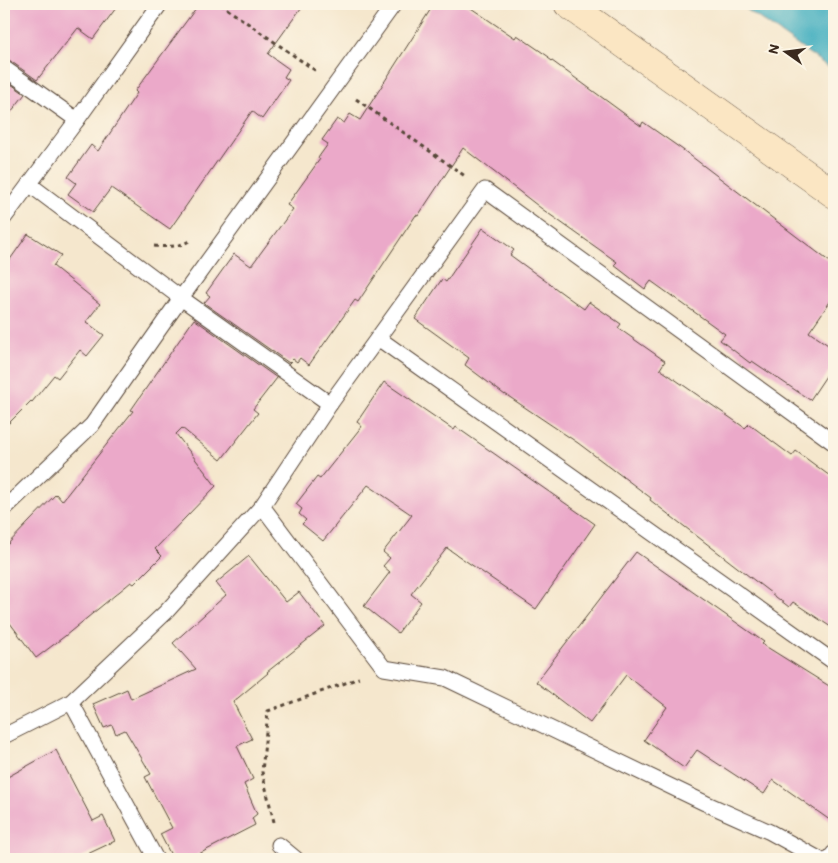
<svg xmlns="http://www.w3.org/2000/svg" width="838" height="863" font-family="Itim,sans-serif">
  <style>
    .water { fill: #42afc0; stroke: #3e6c6f }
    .building { fill: #eba9c9 }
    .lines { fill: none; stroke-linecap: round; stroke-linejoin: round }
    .lane-casing { stroke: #574638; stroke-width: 17 }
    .secondary-casing { stroke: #574638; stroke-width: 29 }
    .path { stroke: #574638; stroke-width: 3; stroke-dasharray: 4 4; stroke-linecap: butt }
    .lane { stroke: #fff; stroke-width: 15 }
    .secondary { stroke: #fbe6c3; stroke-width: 28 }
  </style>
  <rect width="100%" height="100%" fill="#fcf5e5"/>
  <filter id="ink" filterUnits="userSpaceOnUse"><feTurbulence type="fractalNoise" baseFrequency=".02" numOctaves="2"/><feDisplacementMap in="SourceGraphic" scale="10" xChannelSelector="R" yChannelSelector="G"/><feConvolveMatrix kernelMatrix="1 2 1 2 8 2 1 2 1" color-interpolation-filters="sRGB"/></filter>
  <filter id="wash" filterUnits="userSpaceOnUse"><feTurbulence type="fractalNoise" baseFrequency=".0096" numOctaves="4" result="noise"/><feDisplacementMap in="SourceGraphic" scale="20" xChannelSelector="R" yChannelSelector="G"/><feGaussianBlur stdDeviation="1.12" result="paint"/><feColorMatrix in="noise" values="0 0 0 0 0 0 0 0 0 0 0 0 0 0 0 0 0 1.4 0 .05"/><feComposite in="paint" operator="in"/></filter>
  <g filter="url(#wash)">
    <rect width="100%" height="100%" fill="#f5e7cd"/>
    <path class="water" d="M739,4H834V71L746,9Z"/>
    <g id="blocks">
      <g class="building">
        <path d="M4,4H119L93,39L78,28L37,80L9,60L4,59Z"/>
        <path d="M199,4H304L268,54L289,69L284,77L289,80L262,119L252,111L170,229L111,188L93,212L68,194L76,183L68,177L91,145L98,151L137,93L135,91Z"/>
        <path d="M434,4H465L515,38L517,35L549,57L548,58L641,126L643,122L683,150L834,265V296L809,332L834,349V364L810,400L752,361L750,363L720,340L725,334L651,281L645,289L614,265L617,262L542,209L463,148L418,216L416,215L358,302L355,300L309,365L300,358L297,362L293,359L289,363L204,303L210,296L206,293L234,254L251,266L293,209L287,205L320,159L318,158L328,144L322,140L337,119L344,123L350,114L360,120Z"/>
        <path d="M4,79L25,94L4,121Z"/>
        <path d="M483,228L514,250L510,255L584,309L589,302L621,324L618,328L665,361L660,369L745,428L749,424L792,456L796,451L834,479V629L793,602L789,607L650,500L651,498L578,443L505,394V395L465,365L469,358L415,319L442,279L446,282Z"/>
        <path d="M28,234L61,255L53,266L100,304L86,322L104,335L87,356L80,350L58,378L54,375L32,402L31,401L4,428V268Z"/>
        <path d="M194,319L277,378L253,409L258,413L221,460L182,428L176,434L216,486L155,549L162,556L134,584L131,582L65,636L36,658L4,615V548L56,494L62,501L133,411L131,410Z"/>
        <path d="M384,382L454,430L456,427L595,524L536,609L447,548L411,594L421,602L398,633L364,606L390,572L383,566L390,558L383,552L412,515L368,485L323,541L302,524L306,520L299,514L302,509L296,504L317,477L320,479L362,426L357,422Z"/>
        <path d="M636,552L764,642L762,644L834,689V823L773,780L764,794L697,750L684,768L644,740L667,707L626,675L590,723L536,682Z"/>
        <path d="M249,556L286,602L299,592L325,626L267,672L268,673L233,702L252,739L237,746L253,779L244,784L257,814L252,818L255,825L189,859H173L160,834L172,828L145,777L151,774L125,730L116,734L112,725L104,728L93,704L127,689L131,699L196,669L173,643L226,595L216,583Z"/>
        <path d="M56,750L93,821L103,816L115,841L77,859H4V779Z"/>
      </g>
    </g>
  </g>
  <g filter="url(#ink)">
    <use href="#blocks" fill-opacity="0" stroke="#574638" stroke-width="1"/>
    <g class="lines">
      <g class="lane-casing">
        <g id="lane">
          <path d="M4,68L77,120"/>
          <path d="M29,184L181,298L330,404"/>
          <path d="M4,218L77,120L160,4"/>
          <path d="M378,338L834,662"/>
          <path d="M262,506L384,668L445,678L705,803L770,832L819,859"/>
          <path d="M4,509L92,425L181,298L394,4"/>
          <path d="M71,702L156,859"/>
          <path d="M4,736L71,702L166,612L262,506L330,404L485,190L834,443"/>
          <path d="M279,845L296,859"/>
          <path d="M829,859L834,853"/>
        </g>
      </g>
      <g class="secondary-casing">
        <path id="secondary" d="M568,4L834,194"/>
      </g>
      <g class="path">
        <path d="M220,4L316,71"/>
        <path d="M356,99L465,176"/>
        <path d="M154,246C166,247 179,247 189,241"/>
        <path d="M274,822L262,772L268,711L359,678"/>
      </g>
      <use href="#lane" class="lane"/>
      <use href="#secondary" class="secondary"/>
    </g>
  </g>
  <rect width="838" height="863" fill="none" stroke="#fcf5e5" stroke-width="20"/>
  <g transform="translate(786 52) rotate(284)" stroke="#fcf5e5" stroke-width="4" paint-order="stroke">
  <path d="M0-4L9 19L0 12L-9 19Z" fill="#3b2a1e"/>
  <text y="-8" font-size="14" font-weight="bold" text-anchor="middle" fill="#3b2a1e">N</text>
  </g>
</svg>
